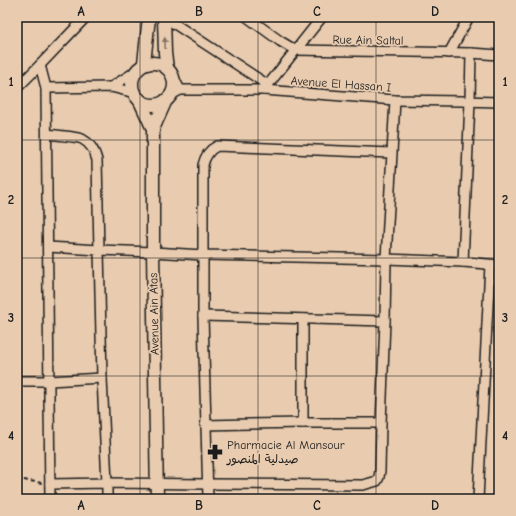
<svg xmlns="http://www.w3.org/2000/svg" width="516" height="516" font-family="'Comic Neue','Playpen Sans Arabic',sans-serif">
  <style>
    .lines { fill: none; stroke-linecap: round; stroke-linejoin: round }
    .street-casing { stroke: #1c1c1c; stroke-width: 12 }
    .secondary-casing { stroke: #1c1c1c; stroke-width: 15 }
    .path { stroke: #1c1c1c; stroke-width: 2; stroke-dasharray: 4 3; stroke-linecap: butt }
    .street { stroke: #e9ccb0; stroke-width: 9 }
    .secondary { stroke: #e9ccb0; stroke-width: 12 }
    .oneway { fill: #827466 }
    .grid { fill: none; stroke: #1c1c1c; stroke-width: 1; stroke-opacity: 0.55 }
    .labels { text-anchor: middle; stroke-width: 3.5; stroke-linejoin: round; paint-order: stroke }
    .street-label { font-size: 12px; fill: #1c1c1c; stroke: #e9ccb0 }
    .poi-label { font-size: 12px; fill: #1c1c1c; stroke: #e9ccb0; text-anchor: start }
    .neatline { fill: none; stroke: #1c1c1c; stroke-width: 1.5 }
    .grid-label { font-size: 13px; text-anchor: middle; font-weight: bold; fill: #1c1c1c }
  </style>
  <rect width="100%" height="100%" fill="#e9ccb0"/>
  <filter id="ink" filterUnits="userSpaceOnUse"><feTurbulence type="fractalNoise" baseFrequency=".025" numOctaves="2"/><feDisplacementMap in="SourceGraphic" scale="8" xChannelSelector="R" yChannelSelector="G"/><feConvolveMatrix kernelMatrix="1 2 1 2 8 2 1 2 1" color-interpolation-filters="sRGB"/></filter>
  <g filter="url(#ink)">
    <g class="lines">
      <g class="street-casing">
        <g id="street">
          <path d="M164,17L268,85"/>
          <path d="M247,17L280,41L295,50L471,53L499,55"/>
          <path d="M449,53L469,17"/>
          <path d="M40,65L46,88L111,87L135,93"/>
          <path d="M172,74L180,90"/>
          <path d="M111,87L135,72"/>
          <path d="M17,88L40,65L86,17"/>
          <path d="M46,88L50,499"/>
          <path d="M264,90L322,17"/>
          <path d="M171,95L180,90H264L395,100L461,101L499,102"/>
          <path d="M47,134C54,135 78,137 82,139C90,143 95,152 97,160L99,250L153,252L203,255L386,259L463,262L499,265"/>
          <path d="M48,247L99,250L102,378L107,483V499"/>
          <path d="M463,262L470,101L471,53"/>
          <path d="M203,316L385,321"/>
          <path d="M17,381H49L102,378"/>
          <path d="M303,423V319"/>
          <path d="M205,425L303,423H381"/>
          <path d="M50,484L107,483L207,484L363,485L377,481L379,477L380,471L381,423L385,321L386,259L395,100"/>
          <path d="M208,499L203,316V165C205,156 209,150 217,146L391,153"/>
          <path d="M478,499L490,265"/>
        </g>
      </g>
      <g class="secondary-casing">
        <g id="secondary">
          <path d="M164,17L165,53L167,68"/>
          <circle cx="153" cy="84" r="21"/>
          <path d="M147,64L144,63L149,17"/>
          <path d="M139,99L153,129"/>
          <path d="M157,499L153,252V129L166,100"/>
        </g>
      </g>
      <path class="path" d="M17,479L42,483"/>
      <use href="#street" class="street"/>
      <use href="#secondary" class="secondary"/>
    </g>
    <defs><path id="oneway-solid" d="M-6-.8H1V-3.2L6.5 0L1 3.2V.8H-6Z"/></defs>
    <use class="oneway" href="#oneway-solid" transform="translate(165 43) rotate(-92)"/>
  </g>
  <path class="grid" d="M140,17V499M258,17V499M376,17V499M17,140H499M17,258H499M17,376H499"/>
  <defs>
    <g id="pharmacy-bare" transform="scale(1.2)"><path d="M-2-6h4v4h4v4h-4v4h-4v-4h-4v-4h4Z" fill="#1c1c1c" stroke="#e9ccb0" stroke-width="2.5" paint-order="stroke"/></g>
  </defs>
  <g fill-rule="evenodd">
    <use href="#pharmacy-bare" x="215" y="452"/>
  </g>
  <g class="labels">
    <g class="street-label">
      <text transform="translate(368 40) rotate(1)" y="4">Rue Ain Saltal</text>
      <text transform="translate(341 84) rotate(4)" y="4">Avenue El Hassan I</text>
      <text transform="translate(154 314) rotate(-91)" y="4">Avenue Ain Atas</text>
    </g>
    <g class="poi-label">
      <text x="227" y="449">Pharmacie Al Mansour<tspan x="227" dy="14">صيدلية المنصور</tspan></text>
    </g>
  </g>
  <rect width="516" height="516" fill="none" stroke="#e9ccb0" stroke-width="44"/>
  <rect x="22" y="22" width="472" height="472" class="neatline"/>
  <g class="grid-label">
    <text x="81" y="16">A</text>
    <text x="199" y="16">B</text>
    <text x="317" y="16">C</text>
    <text x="435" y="16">D</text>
    <text x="11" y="86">1</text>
    <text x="505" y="86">1</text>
    <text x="11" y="204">2</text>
    <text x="505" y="204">2</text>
    <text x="11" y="322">3</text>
    <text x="505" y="322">3</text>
    <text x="11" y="440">4</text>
    <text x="505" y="440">4</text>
    <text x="81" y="510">A</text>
    <text x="199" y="510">B</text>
    <text x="317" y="510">C</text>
    <text x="435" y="510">D</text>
  </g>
</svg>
